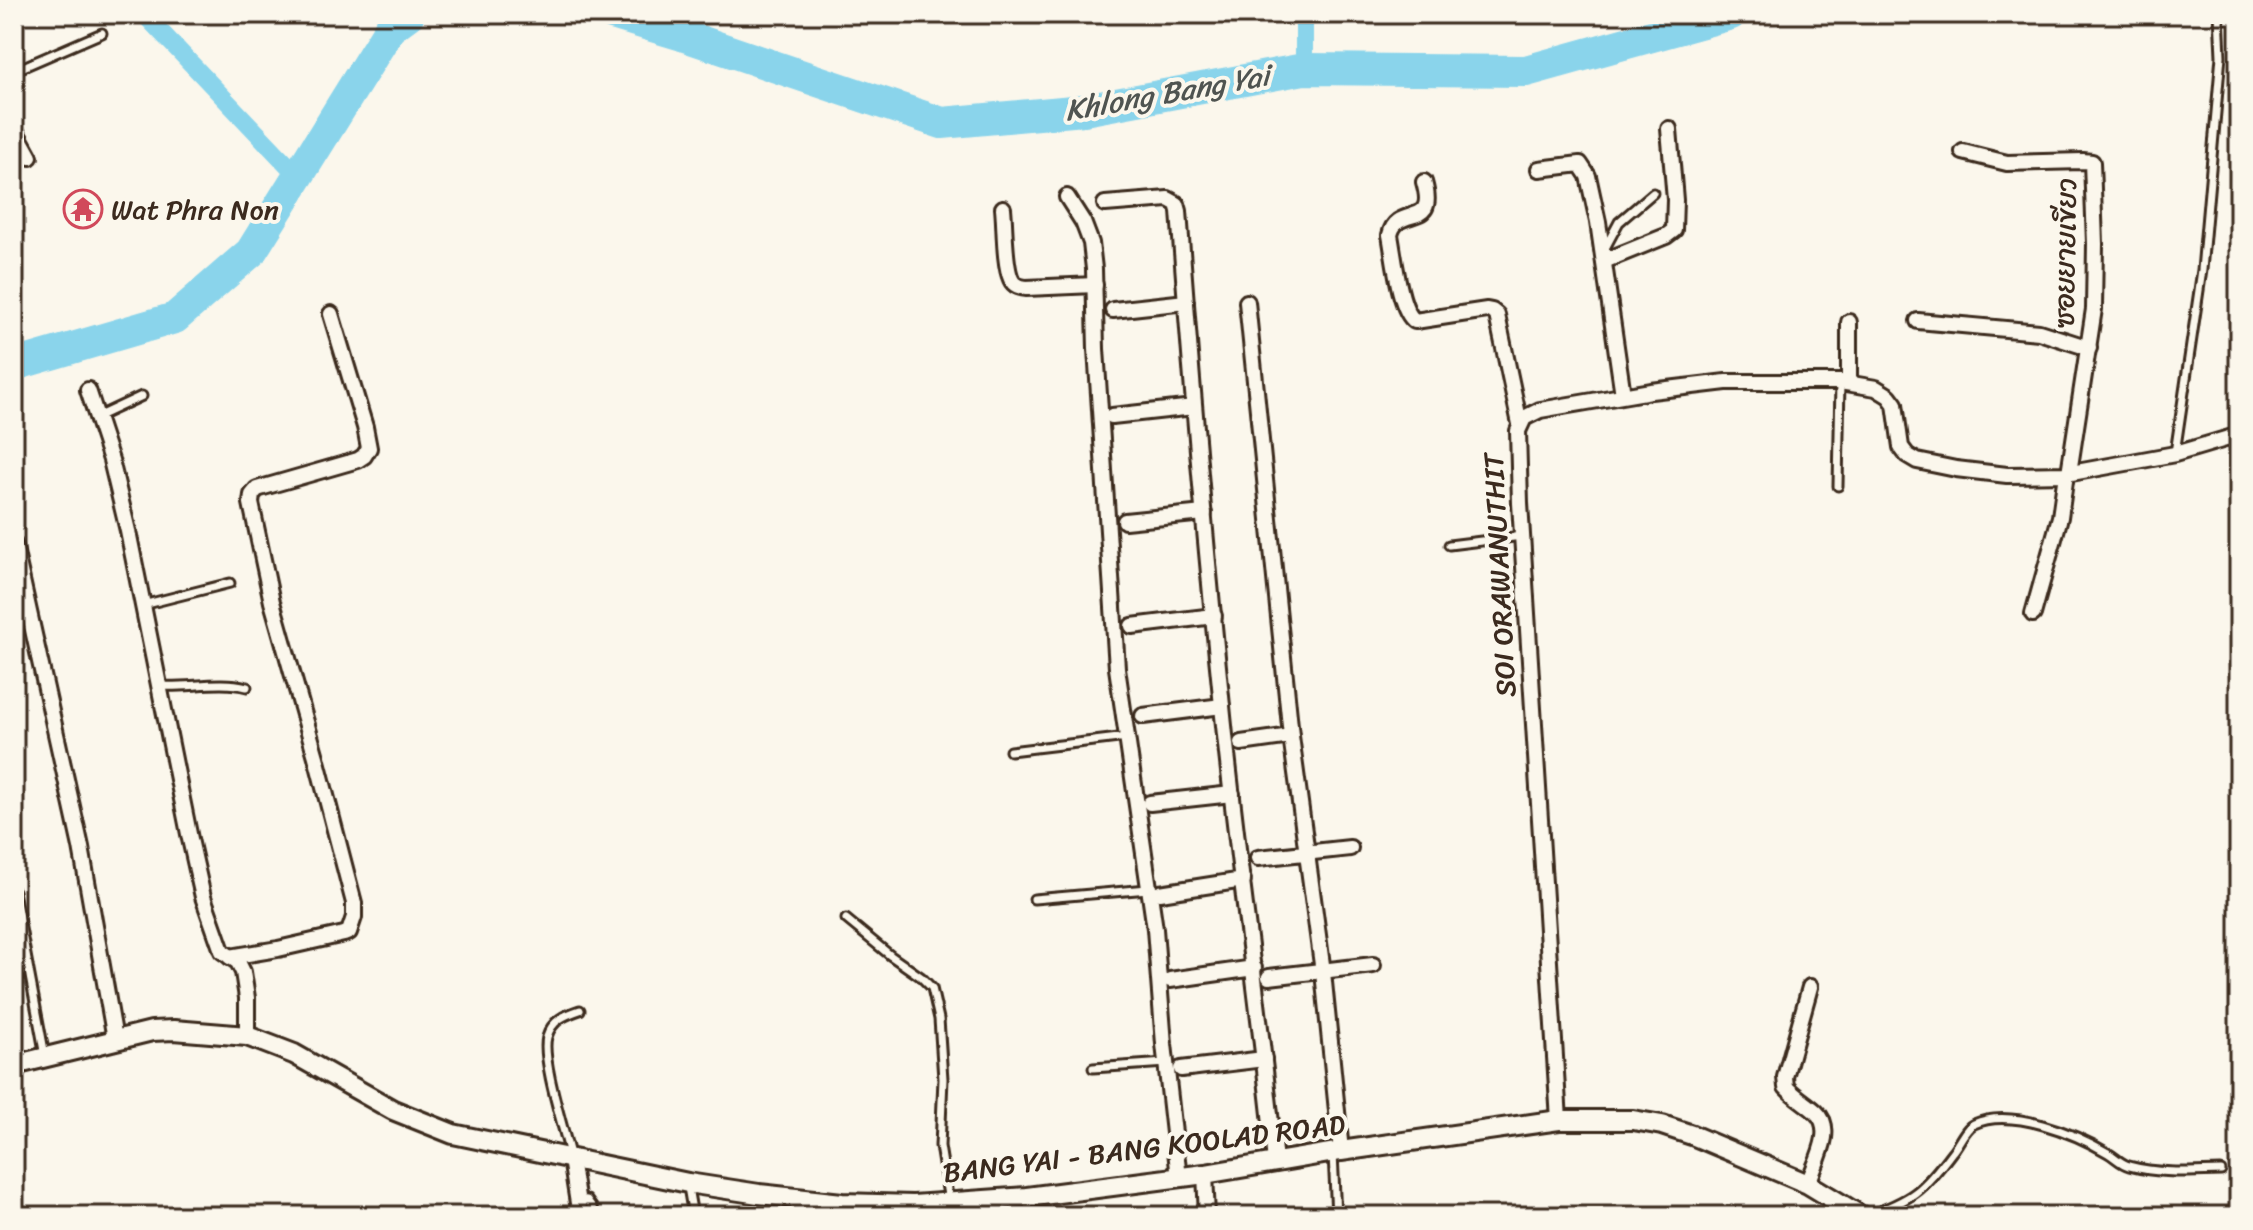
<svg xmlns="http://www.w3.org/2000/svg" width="2253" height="1230" font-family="Sriracha,'Playpen Sans Thai',sans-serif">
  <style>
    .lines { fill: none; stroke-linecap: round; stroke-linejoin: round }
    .canal { stroke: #8ad4eb; stroke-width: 18 }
    .river { stroke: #8ad4eb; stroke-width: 32 }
    .service-casing { stroke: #3b2a1e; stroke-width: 13 }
    .minor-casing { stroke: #3b2a1e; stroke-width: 20 }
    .tertiary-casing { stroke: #3b2a1e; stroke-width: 24 }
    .service { stroke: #fbf7ec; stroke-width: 7 }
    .minor { stroke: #fbf7ec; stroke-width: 14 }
    .tertiary { stroke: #fbf7ec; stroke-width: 18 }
    .labels { text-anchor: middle; stroke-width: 8; stroke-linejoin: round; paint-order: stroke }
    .poi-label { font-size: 28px; fill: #3b2a1e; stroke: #fbf7ec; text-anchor: start }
    .street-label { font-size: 28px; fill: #3b2a1e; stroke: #fbf7ec }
    .water-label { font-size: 30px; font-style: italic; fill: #4f5451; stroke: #fbf7ec }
  </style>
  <rect width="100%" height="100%" fill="#fbf7ec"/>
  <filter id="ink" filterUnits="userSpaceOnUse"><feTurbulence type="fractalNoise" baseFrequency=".0125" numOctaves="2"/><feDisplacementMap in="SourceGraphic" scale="16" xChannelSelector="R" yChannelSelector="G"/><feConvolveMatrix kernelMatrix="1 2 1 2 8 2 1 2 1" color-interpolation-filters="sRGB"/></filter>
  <g filter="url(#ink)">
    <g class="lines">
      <g class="canal">
        <path d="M144,14L299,177"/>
        <path d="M1304,69V14"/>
      </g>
      <g class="river">
        <path d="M612,14L682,35L942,123L1084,110L1304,69L1526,71L1731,14"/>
        <path d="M14,365L175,318L251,252L390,28L409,14"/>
      </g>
      <g class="service-casing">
        <g id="service">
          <path d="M14,71L102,33"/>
          <path d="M1604,250L1619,222L1653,193"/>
          <path d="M97,417L142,396"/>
          <path d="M2175,453L2202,270L2221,56L2219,14"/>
          <path d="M1838,486L1840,382"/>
          <path d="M1449,545L1522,536"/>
          <path d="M143,605L230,583"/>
          <path d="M159,686C189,688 219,680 247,687"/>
          <path d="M1010,751L1127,737"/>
          <path d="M14,891L45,1056"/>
          <path d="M1034,899L1148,889"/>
          <path d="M846,919L891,956L921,977L932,988L939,1019L943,1079L940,1146L949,1202"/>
          <path d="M1093,1068L1166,1063"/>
          <path d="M1333,1154L1336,1216"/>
          <path d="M570,1155C564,1129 541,1059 547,1037C552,1020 565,1015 580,1010"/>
          <path d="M688,1187L693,1216"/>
          <path d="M577,1199L587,1200L592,1207L594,1216"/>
          <path d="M1028,1199L1029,1216"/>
          <path d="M1866,1216C1912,1200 1923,1191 1952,1152C1959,1144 1965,1128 1974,1124C2011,1107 2076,1134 2108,1153C2115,1157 2121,1164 2129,1166C2158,1174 2191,1172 2221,1171"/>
        </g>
      </g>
      <g class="minor-casing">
        <g id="minor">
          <path d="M14,128L30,157"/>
          <path d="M1963,152L2007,163L2083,161L2092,162L2095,244L2094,309L2069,473"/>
          <path d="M1539,169L1580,164L1588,176L1598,222L1623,395"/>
          <path d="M1424,182C1438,231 1397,203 1390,235C1394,255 1399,310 1415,321L1487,310L1492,311L1497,315L1520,424"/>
          <path d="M1067,197L1083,222L1091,243L1094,269L1096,349L1117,668L1155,929L1164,1044L1179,1178"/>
          <path d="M1105,204L1168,199L1177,204L1179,211C1191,376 1205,541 1222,706C1237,858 1260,1010 1275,1162"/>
          <path d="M1003,208C1005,226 1004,264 1011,279C1014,286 1020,287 1026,288L1095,285"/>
          <path d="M1604,261L1666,236L1674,230L1675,200L1669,129"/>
          <path d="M1247,302L1291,736L1323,972L1341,1151"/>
          <path d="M1113,310L1186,302"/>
          <path d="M1918,321L2039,332L2089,348"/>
          <path d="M1849,383V322"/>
          <path d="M88,390L111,460L128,531L190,839L203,897L222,951L238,962L243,972L247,998V1036"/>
          <path d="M1112,416L1194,407"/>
          <path d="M1125,521L1204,513"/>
          <path d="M14,544L81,847L115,1039"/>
          <path d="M2033,614L2060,517L2066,474"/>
          <path d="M1132,626L1214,616"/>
          <path d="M1143,716L1222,706"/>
          <path d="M1241,743L1291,736"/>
          <path d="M1150,803L1232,794"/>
          <path d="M1258,858L1350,848"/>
          <path d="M1160,893L1243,880"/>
          <path d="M230,957L278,949L344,934L349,932L354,917V903L316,757L272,602L251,503L252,495L257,489L358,460L364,456L369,448L365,427L331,314"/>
          <path d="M1269,977L1373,965"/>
          <path d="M1170,980L1254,968"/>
          <path d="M1181,1069L1264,1059"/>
          <path d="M1559,1120L1520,503L1518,431L1524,418L1540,410L1651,391L1726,382H1840L1876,388L1889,396L1895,404L1901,447L1907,455L1917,461L1956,469L2007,475L2066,474L2175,454L2239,435"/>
          <path d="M571,1159L580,1216"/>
          <path d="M1205,1174L1207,1216"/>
          <path d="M1808,1184C1815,1162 1836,1130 1816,1112C1806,1103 1795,1097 1786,1087L1785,1077L1810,987"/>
        </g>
      </g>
      <g class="tertiary-casing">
        <path id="tertiary" d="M14,1065L152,1031L174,1030L247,1036L294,1054L393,1110L453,1134L688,1183L759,1194L842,1203L913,1205L1027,1197L1205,1174L1341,1151L1559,1120H1633L1662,1125L1692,1135L1808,1184L1861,1216"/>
      </g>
      <use href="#service" class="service"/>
      <use href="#minor" class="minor"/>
      <use href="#tertiary" class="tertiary"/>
    </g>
  </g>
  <defs>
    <g id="temple-ring" transform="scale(2)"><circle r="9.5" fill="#fbf7ec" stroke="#d1495b" stroke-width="1.5"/><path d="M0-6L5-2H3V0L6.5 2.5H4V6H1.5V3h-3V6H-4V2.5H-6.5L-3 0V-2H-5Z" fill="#d1495b"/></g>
  </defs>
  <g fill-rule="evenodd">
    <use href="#temple-ring" x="83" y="209"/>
  </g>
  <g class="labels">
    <g class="poi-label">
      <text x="111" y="219">Wat Phra Non</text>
    </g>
    <g class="street-label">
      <text transform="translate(2065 253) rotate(-89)" y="10">ซอยยายเขียว</text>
      <text transform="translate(1499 575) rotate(-93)" y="10">SOI ORAWANUTHIT</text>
      <text transform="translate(1144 1148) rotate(-7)" y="10">BANG YAI - BANG KOOLAD ROAD</text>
    </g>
    <g class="water-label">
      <text transform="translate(1167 93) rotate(-10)" y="10">Khlong Bang Yai</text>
    </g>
  </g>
  <rect width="2253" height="1230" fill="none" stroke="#fbf7ec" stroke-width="48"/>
  <rect x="24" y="24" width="2205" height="1182" fill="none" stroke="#3b2a1e" stroke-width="3" filter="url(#ink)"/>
</svg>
